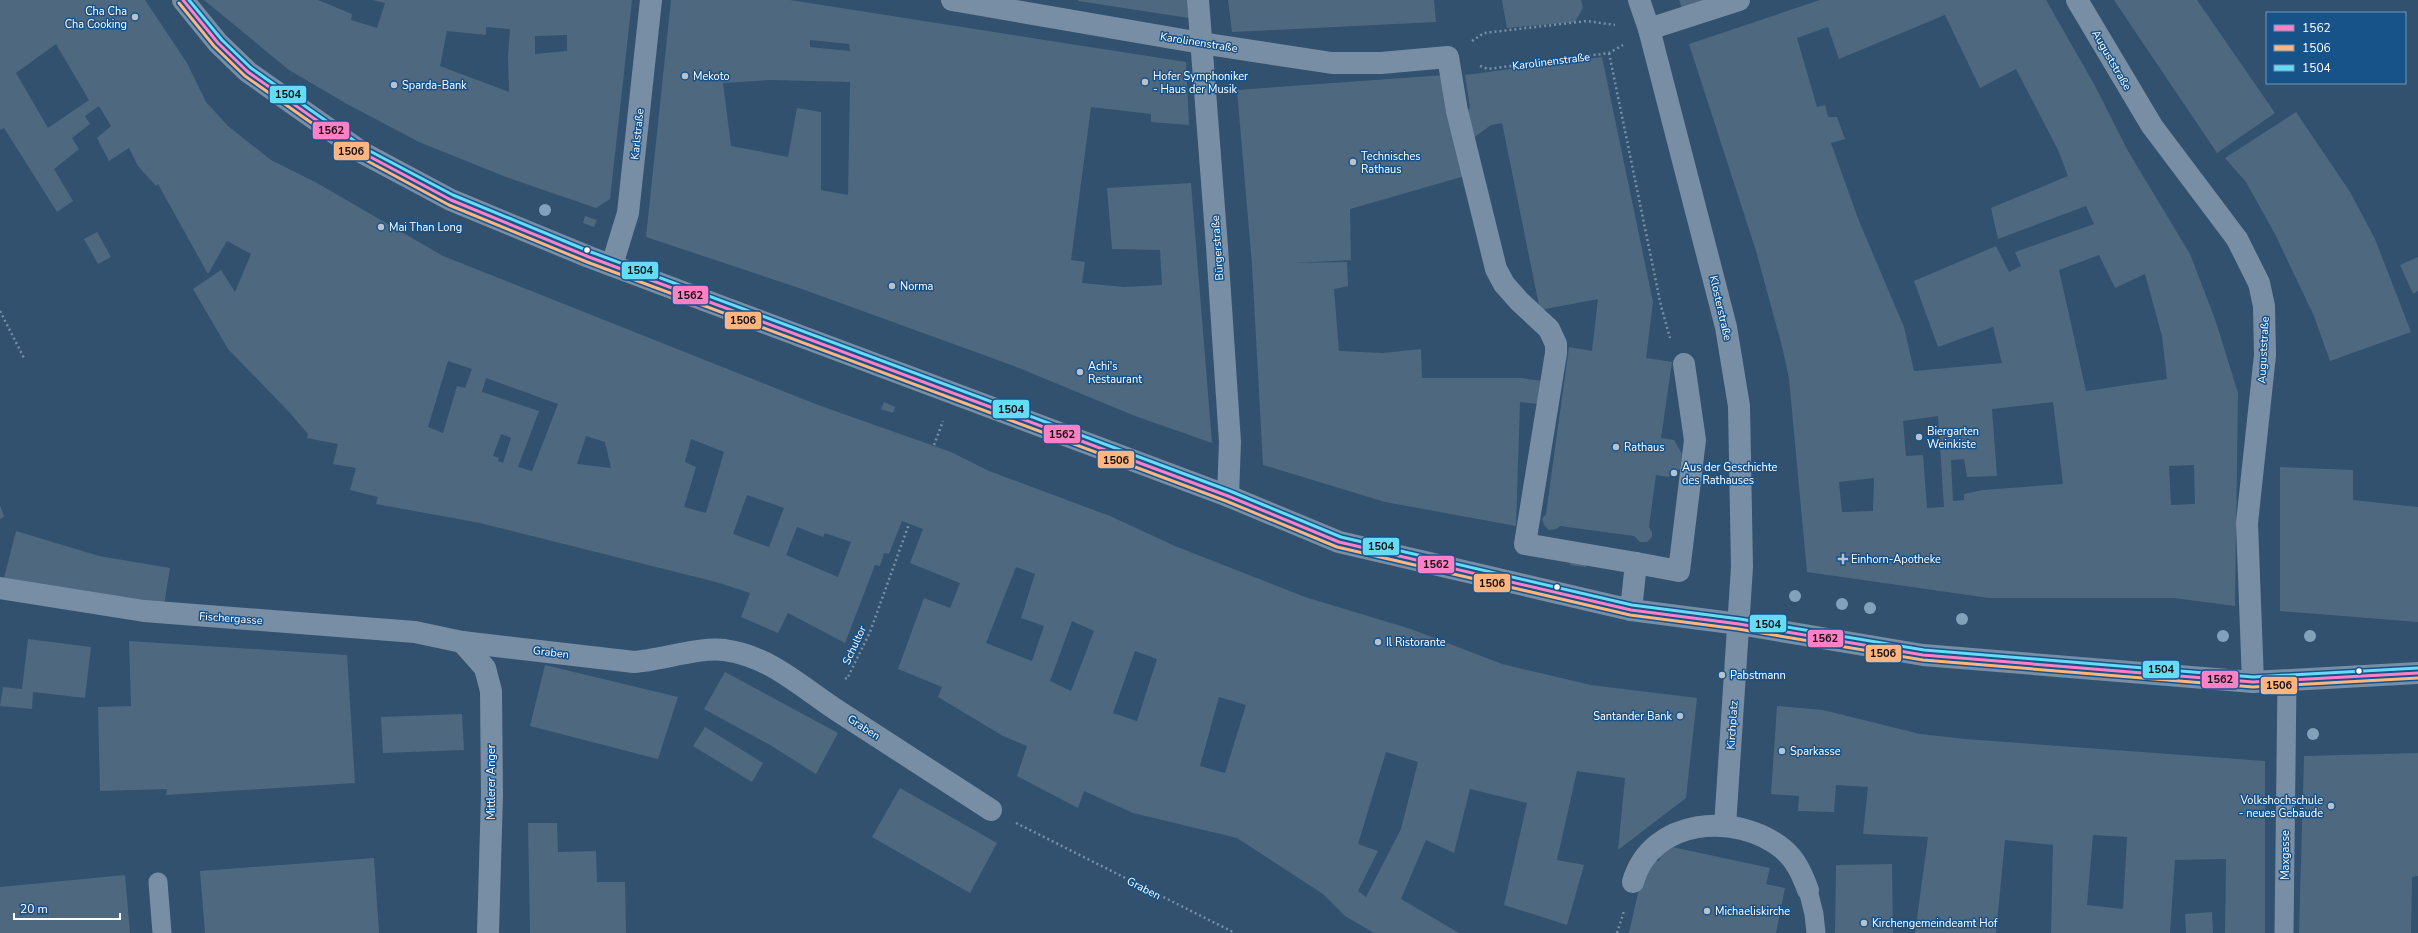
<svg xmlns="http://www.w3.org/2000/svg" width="2418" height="933" font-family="'Nunito Sans',sans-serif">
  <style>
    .building { fill: #4e6880; fill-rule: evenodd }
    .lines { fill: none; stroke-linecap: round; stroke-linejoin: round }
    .path { stroke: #788ea4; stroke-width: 2.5; stroke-dasharray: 2 3; stroke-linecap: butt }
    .lane { stroke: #788ea4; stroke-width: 19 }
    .street { stroke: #788ea4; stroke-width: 22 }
    .bus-1-casing { stroke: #175289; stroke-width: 6 }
    .bus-2-casing { stroke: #175289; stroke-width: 6 }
    .bus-3-casing { stroke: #175289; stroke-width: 6 }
    .bus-1 { stroke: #ff80c5; stroke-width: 3 }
    .bus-2 { stroke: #ffb580; stroke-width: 3 }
    .bus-3 { stroke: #66dbf5; stroke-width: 3 }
    .tree { fill: #82a1bb }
    .poi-dot { fill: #b7c2cd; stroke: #175289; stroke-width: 1.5 }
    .bus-dot { fill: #fff; stroke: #175289; stroke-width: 1.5 }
    .labels { text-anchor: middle; stroke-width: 3; stroke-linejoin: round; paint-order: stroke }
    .poi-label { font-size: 11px; fill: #fff; stroke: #175289; text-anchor: start }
    .street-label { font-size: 11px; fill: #fff; stroke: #175289 }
    .line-badge { stroke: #175289; stroke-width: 1.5 }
    .pale-badge-label { font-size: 11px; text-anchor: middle; font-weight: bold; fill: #111 }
  </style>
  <rect width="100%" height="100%" fill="#31516f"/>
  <g class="building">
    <path d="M0,0H145L187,63L206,102L228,126L271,160L317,183L443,256L818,405L951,452L989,471L1110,516L1175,546L1305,597L1411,629L1502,664L1591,685L1697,698L1686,798L1618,850L1625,778L1577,771L1557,860L1584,865L1567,925L1504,905L1527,803L1470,789L1454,853L1426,840L1401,899L1459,933H1374L1345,916L1323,894L1237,838L1133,813L1084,791L1078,808L1017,776L1027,746L1003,736L938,697L942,687L898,669L924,598L950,608L960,583L910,563L923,529L902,521L889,554L884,553L880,566L875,565L845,643L788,613L778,633L741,617L750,593L716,582L480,523L376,504L378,497L350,490L356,468L333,464L338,444L307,438L308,434L290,413L228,349L193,289L221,270L235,292L251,254L227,241L208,274L158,184L156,186L138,166L129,148L109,161L97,138L111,126L99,106L85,116L90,124L72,138L79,149L54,169L73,201L57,212L4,128L0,130ZM56,44L89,100L48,128L16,73ZM448,361L472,369L465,388L457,386L443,433L428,427ZM486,378L558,404L532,471L518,467L539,411L482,392ZM501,434L511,438L503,463L498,461L499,458L493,456ZM586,436L605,442L611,468L577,464ZM691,439L724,452L706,513L684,507L696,467L685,462ZM747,495L784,508L769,547L733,534ZM797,527L823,537L825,533L851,542L838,577L786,555ZM1016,567L1035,574L1021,618L1044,626L1032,661L986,643ZM1072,621L1094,631L1071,691L1050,681ZM1135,651L1157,659L1137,721L1113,713ZM1219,697L1246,705L1225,773L1200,766ZM1386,752L1418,762L1401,829L1366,897L1358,891L1378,851L1358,844Z"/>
    <path d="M204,0H318L352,14L351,20L377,28L385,3L373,0H632L610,199L596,208L506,177L419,142L347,104L289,70ZM486,27L510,29L508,56L509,92L440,66L447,31L486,35ZM567,35V51L535,54V36Z"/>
    <path d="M671,0H790L1186,62L1189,125L1151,122V114L1091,107L1071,260L1085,262L1082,283L1124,287L1162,285L1160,250L1112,249L1107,188L1191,183L1212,443L1135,416L1014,366L802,289L646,237ZM810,40L849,44L850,51L810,47ZM772,80L850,82L848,195L821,190V112L797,108L788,157L731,146L723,83Z"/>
    <path d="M1078,0H1187L1189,18L1078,1Z"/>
    <path d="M1228,0H1434L1436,22L1232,32Z"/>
    <path d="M1502,0H1581L1583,8L1575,22L1507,28Z"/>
    <path d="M1679,0H1714L1683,11Z"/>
    <path d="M1820,0H2046L2094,84L2128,151L2190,254L2215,319L2238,393L2235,606L2174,598H1989L1807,572L1789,379L1783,350L1756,251L1689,44ZM1945,15L1980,88L2016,69L2058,150L2068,176L1991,208L1998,239L2086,206L2094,224L2015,252L2021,266L2009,272L1996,246L1914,281L1938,347L1993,327L2002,363L1914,371L1904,327L1859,221L1831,143L1845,139L1837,117H1828L1825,105L1817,107L1797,38L1828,27L1839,59ZM2099,255L2115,288L2145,274L2162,336L2167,379L2086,391L2059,270ZM2053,402L2063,484L1983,490L1964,494V500L1953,501L1951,460L1964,459L1967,477L1997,476L1992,409ZM1938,416L1944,507L1927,508L1923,455L1906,456L1903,421ZM2194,465L2195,504L2171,505L2169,466ZM1874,478L1873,511L1842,512L1839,482Z"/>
    <path d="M2114,0H2197L2275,113L2217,153Z"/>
    <path d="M1602,57L1653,302L1646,358L1672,362L1661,438L1674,440L1682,454L1680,469L1668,477L1656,475L1649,527L1652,532V537L1647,542H1640L1634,536L1560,526L1556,529L1549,530L1544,525L1542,519L1546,514L1569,347L1592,351L1598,299L1540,310L1502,123L1491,125L1460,148L1465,176L1350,209L1351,260L1293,263L1347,262L1348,286L1334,289L1339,351L1383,353L1421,349L1422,378H1521L1543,381L1539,404L1520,402L1516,526L1385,502L1263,465L1252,265L1237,90L1445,75L1455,124L1470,108L1465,75Z"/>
    <path d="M2296,112L2350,192L2375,239L2411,332L2330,361L2314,316L2275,234L2246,182L2225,158Z"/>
    <path d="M585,216L597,220L594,227L583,223Z"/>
    <path d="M97,232L111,257L98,264L84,239Z"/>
    <path d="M2418,257V291L2413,294L2400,265Z"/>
    <path d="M884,402L895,407L893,413L881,409Z"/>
    <path d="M2280,467L2353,470V500L2418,507V622L2280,611Z"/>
    <path d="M0,505L4,517L0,519Z"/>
    <path d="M16,531L99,556L170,568L164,605L4,578Z"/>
    <path d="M1571,558L1586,560V567L1570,565Z"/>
    <path d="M28,639L91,647L85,698L33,692L32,709L0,706L3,687L22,689Z"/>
    <path d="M129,641L347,655L355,783L166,795L167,789L100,791L98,707L131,706Z"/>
    <path d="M545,665L678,697L658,759L530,726Z"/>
    <path d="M725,672L838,733L816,774L770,745L704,709Z"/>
    <path d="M1777,706L1823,710L1920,734L1965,739L2265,761V933H2225L2226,859L2175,860L2170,933H2051L2053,845L2005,840L1996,933H1915L1928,837L1863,834L1868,787L1836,785L1834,812L1798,811L1799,796L1771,794ZM2093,835L2127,837L2123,909L2087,905Z"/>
    <path d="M462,714L464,750L383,753L381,717Z"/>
    <path d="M705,727L763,763L752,782L693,746Z"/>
    <path d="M2418,753V876L2412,877L2411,933H2299L2304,756Z"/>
    <path d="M900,788L997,843L970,893L872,837Z"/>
    <path d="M528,823H557L558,852L596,851L597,882H625L626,933H530Z"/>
    <path d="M1663,845L1770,868L1766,884L1785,888L1776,933H1629L1646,858L1659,861Z"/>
    <path d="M374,858L379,933H205L200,871Z"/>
    <path d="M1892,864L1893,933H1835L1836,865Z"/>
    <path d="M125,875L130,933H0V887Z"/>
    <path d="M2212,912L2213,933H2186L2185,914Z"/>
  </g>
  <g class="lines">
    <g class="path">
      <path d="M1472,41L1484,33L1587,21L1615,25"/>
      <path d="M1609,53L1661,306L1670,338"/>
      <path d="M1480,66L1488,69L1609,53L1623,45"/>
      <path d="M0,311L24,358"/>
      <path d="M934,445L943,421"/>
      <path d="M845,678L847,679L870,632L909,524"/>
      <path d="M1016,823L1235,933"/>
      <path d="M1617,933L1624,911"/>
    </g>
    <g class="lane">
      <path d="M158,882L162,933"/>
      <path d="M1808,890L1814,914L1816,933"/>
      <path d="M2284,933L2287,681"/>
    </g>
    <g class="street">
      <path d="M183,0L218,43L248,72L363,153L451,200L589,257L1228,496L1339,542L1631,610L1739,624L1923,655L2253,682L2418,673"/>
      <path d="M952,0L1201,43L1332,63H1381L1448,57L1457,111L1496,269L1504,284L1519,301L1549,329L1556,344V353L1525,544L1636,563L1631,610"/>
      <path d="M1198,0L1217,247L1230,442L1228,496"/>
      <path d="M1639,0L1649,29L1726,327L1739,406L1742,567L1725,826"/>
      <path d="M2077,0L2152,126L2237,239L2259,283L2264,306L2265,355L2247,523L2253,682"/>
      <path d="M1649,29L1739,0"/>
      <path d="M612,265L628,213L651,0"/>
      <path d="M1636,563L1679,571L1695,440L1684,364"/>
      <path d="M0,588L144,611L415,632L462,642L634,662C661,660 699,647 724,650C770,656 801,687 838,711C889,744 940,777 991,810"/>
      <path d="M462,642L485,668L491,691L492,795L488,933"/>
      <path d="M1633,882C1651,818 1736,811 1783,849C1796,860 1802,874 1808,890"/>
    </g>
    <g class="bus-1-casing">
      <path id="bus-1" d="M183,0L218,43L248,72L363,153L451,200L589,257L1228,496L1339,542L1631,610L1739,624L1923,655L2253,682L2418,673"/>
    </g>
    <g class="bus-2-casing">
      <path id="bus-2" d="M179,3L214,46L245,76L360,157L449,205L587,262L1226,501L1337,547L1630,615L1738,629L1923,660L2253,687L2418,678"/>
    </g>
    <g class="bus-3-casing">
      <path id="bus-3" d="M189,0L222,40L251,68L366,149L453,195L591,252L1230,491L1341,537L1632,605L1740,619L1924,650L2253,677L2418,668"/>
    </g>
    <use href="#bus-1" class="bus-1"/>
    <use href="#bus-2" class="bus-2"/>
    <use href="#bus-3" class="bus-3"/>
  </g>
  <g class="tree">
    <circle cx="545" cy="210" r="6"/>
    <circle cx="1795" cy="596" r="6"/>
    <circle cx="1842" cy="604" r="6"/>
    <circle cx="1870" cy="608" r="6"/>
    <circle cx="1962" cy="619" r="6"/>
    <circle cx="2223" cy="636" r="6"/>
    <circle cx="2310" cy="636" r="6"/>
    <circle cx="2313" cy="734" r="6"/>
  </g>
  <g class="poi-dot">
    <circle cx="135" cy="17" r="4"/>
    <circle cx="685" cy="76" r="4"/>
    <circle cx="1145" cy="82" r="4"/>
    <circle cx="394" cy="85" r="4"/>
    <circle cx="1353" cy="162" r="4"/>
    <circle cx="381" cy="227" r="4"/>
    <circle cx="892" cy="286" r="4"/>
    <circle cx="1080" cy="372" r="4"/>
    <circle cx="1919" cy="437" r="4"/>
    <circle cx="1616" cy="447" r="4"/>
    <circle cx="1674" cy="473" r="4"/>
    <path d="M1841 553h4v4h4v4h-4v4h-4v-4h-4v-4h4z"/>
    <circle cx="1378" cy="642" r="4"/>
    <circle cx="1722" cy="675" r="4"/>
    <circle cx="1680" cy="716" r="4"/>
    <circle cx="1782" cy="751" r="4"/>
    <circle cx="2331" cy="806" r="4"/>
    <circle cx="1707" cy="911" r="4"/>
    <circle cx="1864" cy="923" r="4"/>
  </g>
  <g class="bus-dot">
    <circle cx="587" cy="250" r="3.5"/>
    <circle cx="1557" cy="587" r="3.5"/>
    <circle cx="2359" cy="671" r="3.5"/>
  </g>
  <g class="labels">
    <g class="poi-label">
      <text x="127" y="15" text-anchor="end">Cha Cha<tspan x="127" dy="13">Cha Cooking</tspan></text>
      <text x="693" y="80">Mekoto</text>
      <text x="1153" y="80">Hofer Symphoniker<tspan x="1153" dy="13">- Haus der Musik</tspan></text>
      <text x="402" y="89">Sparda-Bank</text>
      <text x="1361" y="160">Technisches<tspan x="1361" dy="13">Rathaus</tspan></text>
      <text x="389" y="231">Mai Than Long</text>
      <text x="900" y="290">Norma</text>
      <text x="1088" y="370">Achi's<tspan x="1088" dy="13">Restaurant</tspan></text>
      <text x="1927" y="435">Biergarten<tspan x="1927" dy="13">Weinkiste</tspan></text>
      <text x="1624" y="451">Rathaus</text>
      <text x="1682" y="471">Aus der Geschichte<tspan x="1682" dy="13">des Rathauses</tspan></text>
      <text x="1851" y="563">Einhorn-Apotheke</text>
      <text x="1386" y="646">Il Ristorante</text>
      <text x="1730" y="679">Pabstmann</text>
      <text x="1672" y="720" text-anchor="end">Santander Bank</text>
      <text x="1790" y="755">Sparkasse</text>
      <text x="2323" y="804" text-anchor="end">Volkshochschule<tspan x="2323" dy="13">- neues Gebäude</tspan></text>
      <text x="1715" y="915">Michaeliskirche</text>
      <text x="1872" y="927">Kirchengemeindeamt Hof</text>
    </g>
    <g class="street-label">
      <text transform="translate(1199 42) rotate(9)" y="4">Karolinenstraße</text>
      <text transform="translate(2112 60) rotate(60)" y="4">Auguststraße</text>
      <text transform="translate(1551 61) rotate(-7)" y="4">Karolinenstraße</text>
      <text transform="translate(637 134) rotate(-84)" y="4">Karlstraße</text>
      <text transform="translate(1217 248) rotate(-94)" y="4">Bürgerstraße</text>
      <text transform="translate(1721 308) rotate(77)" y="4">Klosterstraße</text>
      <text transform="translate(2263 350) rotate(-87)" y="4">Auguststraße</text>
      <text transform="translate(231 618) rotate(4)" y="4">Fischergasse</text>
      <text transform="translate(854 645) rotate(-65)" y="4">Schultor</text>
      <text transform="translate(551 652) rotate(7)" y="4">Graben</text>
      <text transform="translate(1732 725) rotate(-86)" y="4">Kirchplatz</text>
      <text transform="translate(864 727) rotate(33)" y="4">Graben</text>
      <text transform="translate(491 782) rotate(-90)" y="4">Mittlerer Anger</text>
      <text transform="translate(2285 855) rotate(-90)" y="4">Maxgasse</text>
      <text transform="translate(1144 888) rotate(27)" y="4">Graben</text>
    </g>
  </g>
  <g class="line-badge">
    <rect x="269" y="85" width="38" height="19" rx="4" fill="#66dbf5"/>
    <rect x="312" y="121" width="38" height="19" rx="4" fill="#ff80c5"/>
    <rect x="333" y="141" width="37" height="20" rx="4" fill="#ffb580"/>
    <rect x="621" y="261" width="38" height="19" rx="4" fill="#66dbf5"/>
    <rect x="672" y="285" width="37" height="20" rx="4" fill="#ff80c5"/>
    <rect x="724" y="311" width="38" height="19" rx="4" fill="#ffb580"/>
    <rect x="992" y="399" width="38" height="20" rx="4" fill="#66dbf5"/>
    <rect x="1043" y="424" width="38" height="20" rx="4" fill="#ff80c5"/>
    <rect x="1097" y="450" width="38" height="19" rx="4" fill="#ffb580"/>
    <rect x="1362" y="537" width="38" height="19" rx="4" fill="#66dbf5"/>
    <rect x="1417" y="555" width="38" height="19" rx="4" fill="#ff80c5"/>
    <rect x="1473" y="573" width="38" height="20" rx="4" fill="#ffb580"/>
    <rect x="1749" y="614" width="38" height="19" rx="4" fill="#66dbf5"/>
    <rect x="1807" y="629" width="37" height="19" rx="4" fill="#ff80c5"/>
    <rect x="1865" y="644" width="37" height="19" rx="4" fill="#ffb580"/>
    <rect x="2142" y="660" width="38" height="19" rx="4" fill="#66dbf5"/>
    <rect x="2201" y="670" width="38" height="19" rx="4" fill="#ff80c5"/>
    <rect x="2260" y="676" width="38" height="19" rx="4" fill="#ffb580"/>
  </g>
  <g class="pale-badge-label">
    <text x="288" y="98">1504</text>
    <text x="331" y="134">1562</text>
    <text x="351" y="155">1506</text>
    <text x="640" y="274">1504</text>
    <text x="690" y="299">1562</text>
    <text x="743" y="324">1506</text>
    <text x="1011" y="413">1504</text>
    <text x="1062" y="438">1562</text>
    <text x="1116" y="464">1506</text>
    <text x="1381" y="550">1504</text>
    <text x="1436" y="568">1562</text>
    <text x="1492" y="587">1506</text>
    <text x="1768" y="628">1504</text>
    <text x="1825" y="642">1562</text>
    <text x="1883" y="657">1506</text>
    <text x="2161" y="673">1504</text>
    <text x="2220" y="683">1562</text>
    <text x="2279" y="689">1506</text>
  </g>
  <rect x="2266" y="12" width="140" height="72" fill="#175289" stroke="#7497b8"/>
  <rect x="2274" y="25" width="20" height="6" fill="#ff80c5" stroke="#7497b8"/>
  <text x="2302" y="32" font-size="12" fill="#ffffff">1562</text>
  <rect x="2274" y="45" width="20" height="6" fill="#ffb580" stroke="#7497b8"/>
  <text x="2302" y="52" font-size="12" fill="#ffffff">1506</text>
  <rect x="2274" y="65" width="20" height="6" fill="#66dbf5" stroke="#7497b8"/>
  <text x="2302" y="72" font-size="12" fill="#ffffff">1504</text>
  <path d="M14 913v6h106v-6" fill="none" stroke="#ffffff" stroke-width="2"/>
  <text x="20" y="913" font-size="12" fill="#ffffff" stroke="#175289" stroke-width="3" paint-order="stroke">20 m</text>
</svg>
